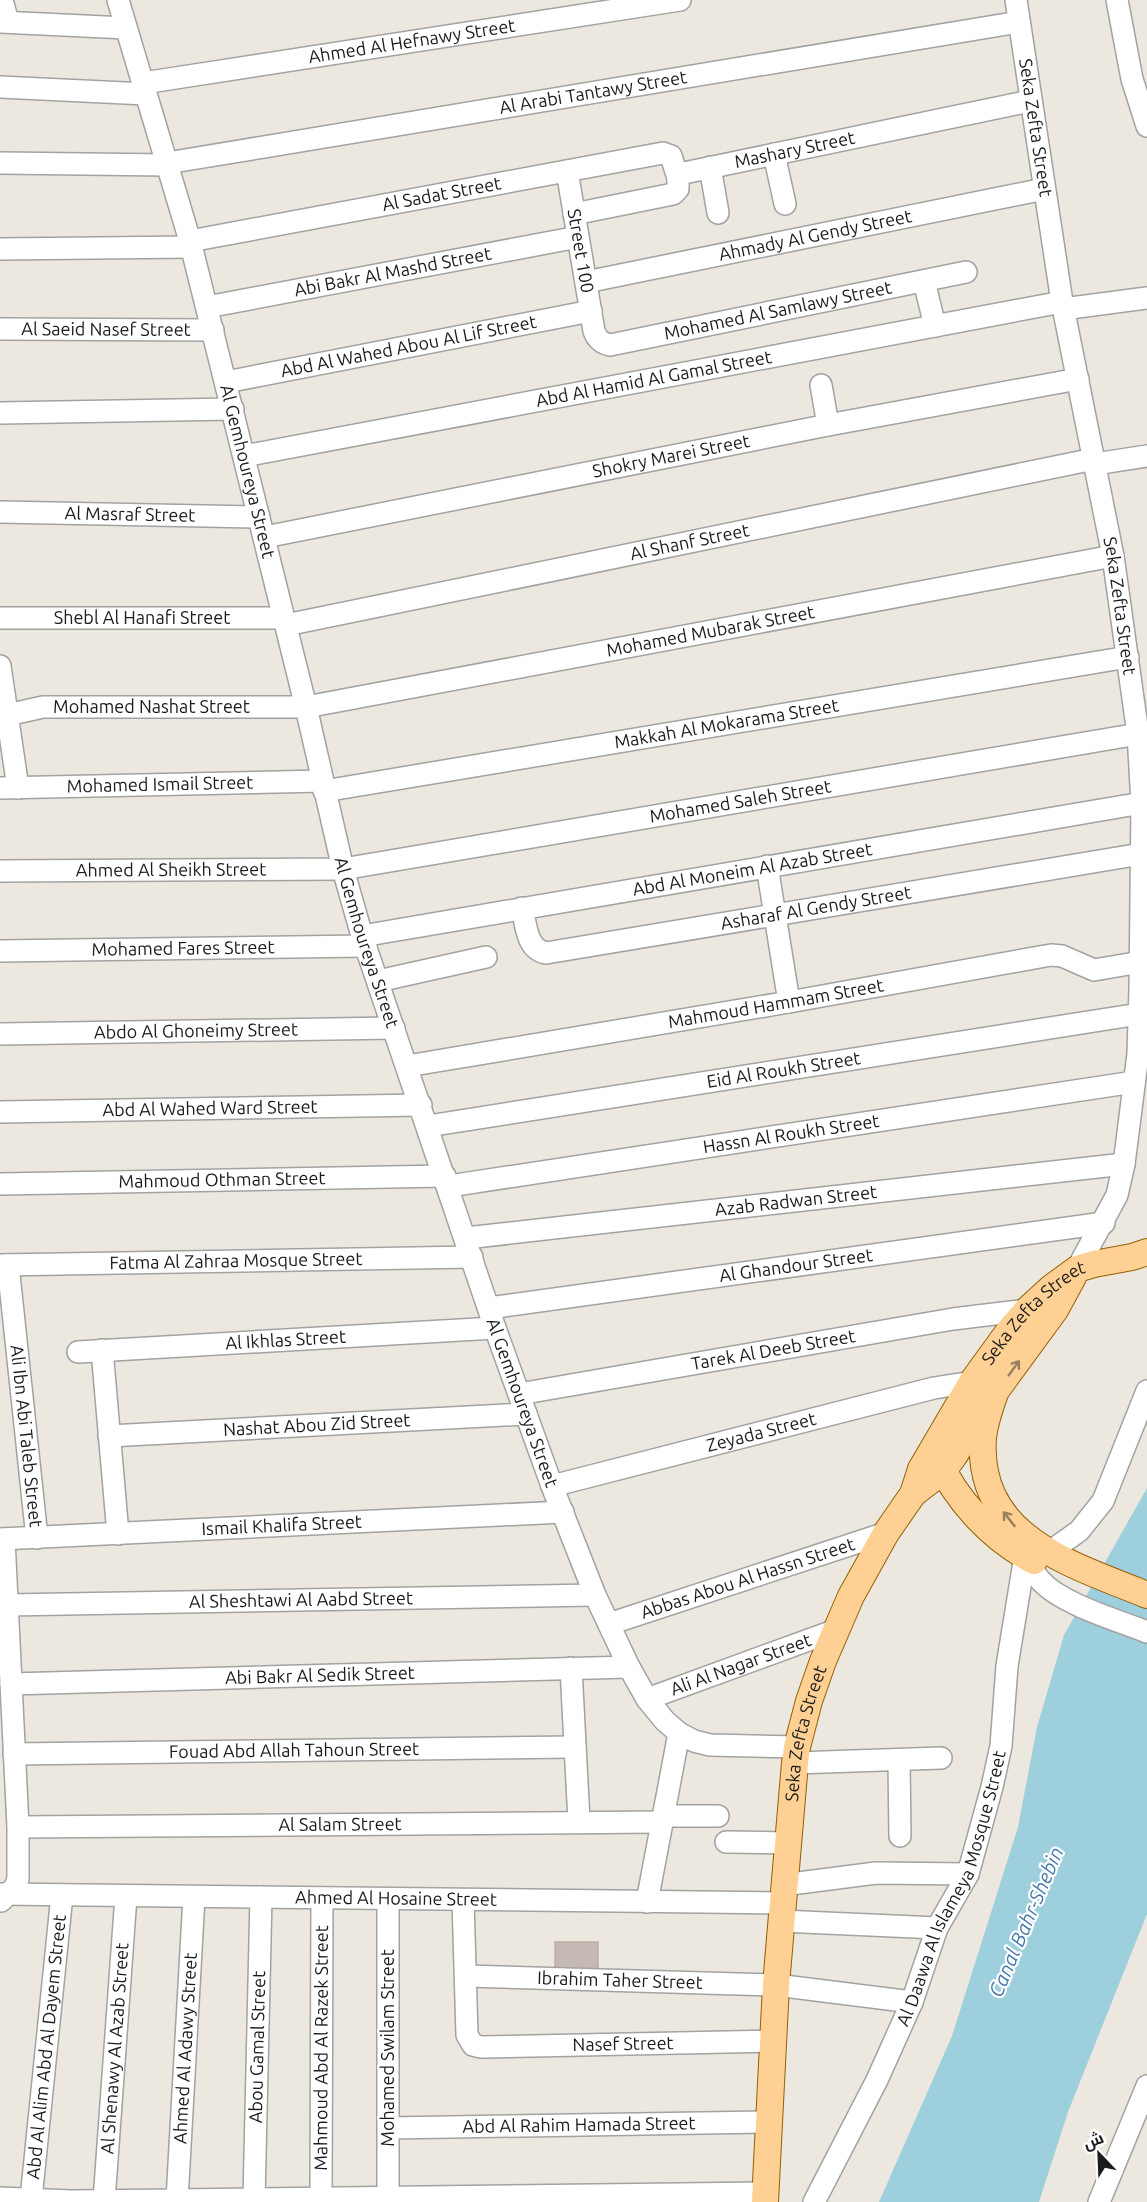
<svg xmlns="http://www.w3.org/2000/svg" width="1147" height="2202" font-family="Ubuntu,Cairo,sans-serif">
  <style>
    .water { fill: #9ecfdd }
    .building { fill: #c5bab3; stroke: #bfaea2; stroke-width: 1.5 }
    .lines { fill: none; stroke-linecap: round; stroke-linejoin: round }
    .minor-casing { stroke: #a2a2a2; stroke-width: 24 }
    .major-casing { stroke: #926100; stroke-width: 28 }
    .minor { stroke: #fff; stroke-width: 21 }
    .major { stroke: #ffd093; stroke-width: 26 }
    .oneway { stroke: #987f5d }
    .labels { text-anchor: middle; stroke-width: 4.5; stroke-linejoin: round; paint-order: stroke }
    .street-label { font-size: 18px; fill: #1b1b1b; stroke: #fff }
    .water-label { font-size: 20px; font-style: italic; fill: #4579ac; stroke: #fff }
  </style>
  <rect width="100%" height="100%" fill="#ede8df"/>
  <path class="water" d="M1147,1488V1914L1068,2112L1039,2202H879L952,2036L1018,1827L1037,1727L1064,1635Z"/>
  <rect class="building" x="555" y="1942" width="43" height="29"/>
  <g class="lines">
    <g class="minor-casing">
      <g id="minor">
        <path d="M2,0L8,22"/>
        <path id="s1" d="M118,0L190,241L306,707L343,869L362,936L495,1328L552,1486L595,1595L629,1667L647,1699L665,1721L679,1733L694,1741L710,1745L797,1747"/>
        <path id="s2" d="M1016,0L1062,302L1113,556L1138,734L1142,803L1140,989L1138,1054L1124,1164L1117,1195L1077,1269"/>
        <path d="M1117,0L1132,79L1147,126"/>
        <path d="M0,22L126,28"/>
        <path id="s3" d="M143,83L680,0"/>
        <path d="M0,87L146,94"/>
        <path d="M774,154L785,204"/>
        <path d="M0,163L168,165"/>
        <path id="s4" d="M167,163L1019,22"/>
        <path d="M710,167L718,213"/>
        <path id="s5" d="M567,171L594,331C597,339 601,343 610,345L966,272"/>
        <path id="s6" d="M574,214L673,194L678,189V178L684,173L1030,101"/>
        <path id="s7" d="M190,241L663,153L671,156L678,178"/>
        <path d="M0,249L192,247"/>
        <path d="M924,281L935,326"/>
        <path id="s8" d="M586,282L1044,189"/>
        <path id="s9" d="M207,307L578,237"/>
        <path d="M1063,309L1147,298"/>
        <path id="s10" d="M0,329L213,330"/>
        <path id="s11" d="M226,382L591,311"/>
        <path d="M821,385L828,425"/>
        <path d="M0,413L233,409"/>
        <path id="s12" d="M244,456L1062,302"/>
        <path d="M1095,464L1147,456"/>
        <path id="s13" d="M0,512L259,517"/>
        <path id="s14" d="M265,537L828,425L1078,379"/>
        <path id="s15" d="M0,618H284"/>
        <path id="s16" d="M286,625L1094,459"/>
        <path d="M0,666L18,788"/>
        <path id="s17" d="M0,721L16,713L43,707H306L1113,556"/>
        <path id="s18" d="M0,788L322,781"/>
        <path id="s19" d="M324,791L1128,657"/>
        <path d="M767,866L789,1002"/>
        <path id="s20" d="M0,871L343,869L1138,734"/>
        <path id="s21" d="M522,908C526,924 526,949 546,953L1141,854"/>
        <path id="s22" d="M362,936L1142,803"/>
        <path id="s23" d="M0,951L366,946"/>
        <path d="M378,981L486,957"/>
        <path id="s24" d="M0,1034L394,1028"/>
        <path id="s25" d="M407,1066L789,1002L1051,955L1062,956L1094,970L1141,962"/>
        <path id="s26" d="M0,1112L421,1105"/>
        <path id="s27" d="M428,1126L1139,1014"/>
        <path id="s28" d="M0,1184L445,1176"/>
        <path id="s29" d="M449,1186L1134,1082"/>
        <path id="s30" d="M466,1238L1124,1164"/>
        <path id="s31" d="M0,1265L472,1257"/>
        <path id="s32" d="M8,1265L37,1538"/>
        <path id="s33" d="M489,1308L1104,1223"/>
        <path d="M102,1350L118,1534"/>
        <path id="s34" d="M78,1352L495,1328"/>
        <path id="s35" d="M519,1394L953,1319L1027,1310"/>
        <path id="s36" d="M109,1436L526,1414"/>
        <path id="s37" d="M552,1486L934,1388L972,1382"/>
        <path id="s38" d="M0,1539L563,1512"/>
        <path d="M1048,1553L1079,1531L1103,1501L1147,1391"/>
        <path d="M1025,1556C1030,1565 1034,1573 1040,1580C1061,1604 1117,1620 1147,1632"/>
        <path id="s39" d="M7,1605L595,1595"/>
        <path id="s40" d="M609,1624L886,1533"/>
        <path d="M571,1668L579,1821"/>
        <path id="s41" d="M11,1684L629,1667"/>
        <path id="s42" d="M647,1699L836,1630"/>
        <path id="s43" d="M14,1754L575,1747"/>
        <path d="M899,1761L900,1836"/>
        <path d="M795,1763L941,1758"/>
        <path d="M663,1816H718"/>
        <path id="s44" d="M18,1827L662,1822"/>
        <path d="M726,1842L787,1843"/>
        <path d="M783,1885L876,1873L968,1874"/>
        <path id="s45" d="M0,1894L782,1903"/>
        <path d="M388,1899V2198"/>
        <path id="s46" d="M463,1900L467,2035L473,2045L481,2047L773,2041"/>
        <path d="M1,1901L15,1887L18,1879V1827L4,1539"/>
        <path d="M647,1902L679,1733"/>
        <path d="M781,1921L937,1928"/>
        <path id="s47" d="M466,1976L776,1985L912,2002"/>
        <path id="s48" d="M389,2128L770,2122"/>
        <path d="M0,2198L72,2201L177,2200L765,2193"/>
        <path id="s49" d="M321,2198L322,1898"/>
        <path id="s50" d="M31,2199L62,1895"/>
        <path id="s51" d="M254,2199L261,1897"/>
        <path id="s52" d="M177,2200L194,1897"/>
        <path id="s53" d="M104,2201L126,1896"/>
        <path id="s54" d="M814,2202L877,2080L912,2002L937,1928L968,1874L992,1787L1001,1746L1007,1666L1025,1556"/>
        <path d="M1099,2202L1147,2086"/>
      </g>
    </g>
    <g class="major-casing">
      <g id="major">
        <path d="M995,1393C990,1407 985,1422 983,1437C976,1539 1072,1564 1147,1595"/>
        <path d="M936,1456C956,1501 992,1539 1034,1561"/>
        <path d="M913,1494L943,1471L954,1456L987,1403L1055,1310L1073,1277"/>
        <path id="s55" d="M765,2202L776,1985L795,1763L797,1747L809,1701L823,1661L851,1596L886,1533L913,1494L921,1469L972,1382L1009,1331L1027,1310L1051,1288L1077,1269L1094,1264L1132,1257L1147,1252"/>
      </g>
    </g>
    <use href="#minor" class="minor"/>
    <use href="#major" class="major"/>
  </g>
  <defs><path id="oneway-shaft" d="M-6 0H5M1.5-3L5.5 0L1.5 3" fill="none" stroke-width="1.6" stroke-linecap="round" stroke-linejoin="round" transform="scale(1.5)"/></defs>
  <g class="oneway">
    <use href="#oneway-shaft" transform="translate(1014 1368) rotate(-54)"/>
    <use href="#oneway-shaft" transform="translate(1009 1519) rotate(-128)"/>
  </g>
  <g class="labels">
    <g class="street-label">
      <text dy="6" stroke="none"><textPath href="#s3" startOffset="272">Ahmed Al Hefnawy Street</textPath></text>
      <text dy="6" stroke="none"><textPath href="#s4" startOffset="432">Al Arabi Tantawy Street</textPath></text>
      <text dy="6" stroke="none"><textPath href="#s2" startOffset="129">Seka Zefta Street</textPath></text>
      <text dy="6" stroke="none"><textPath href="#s6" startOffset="240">Mashary Street</textPath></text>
      <text dy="6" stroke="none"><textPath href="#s7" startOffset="256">Al Sadat Street</textPath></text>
      <text dy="6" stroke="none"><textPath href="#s8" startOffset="234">Ahmady Al Gendy Street</textPath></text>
      <text dy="6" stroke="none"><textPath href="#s5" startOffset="81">Street 100</textPath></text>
      <text dy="6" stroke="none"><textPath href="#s9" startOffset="189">Abi Bakr Al Mashd Street</textPath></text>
      <text dy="6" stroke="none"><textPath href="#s5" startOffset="356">Mohamed Al Samlawy Street</textPath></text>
      <text dy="6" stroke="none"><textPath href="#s10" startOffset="106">Al Saeid Nasef Street</textPath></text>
      <text dy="6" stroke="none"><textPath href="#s11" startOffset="186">Abd Al Wahed Abou Al Lif Street</textPath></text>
      <text dy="6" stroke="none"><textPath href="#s12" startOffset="417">Abd Al Hamid Al Gamal Street</textPath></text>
      <text dy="6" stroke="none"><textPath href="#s14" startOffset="414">Shokry Marei Street</textPath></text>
      <text dy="6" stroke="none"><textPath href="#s1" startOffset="489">Al Gemhoureya Street</textPath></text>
      <text dy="6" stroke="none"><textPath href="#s13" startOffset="130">Al Masraf Street</textPath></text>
      <text dy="6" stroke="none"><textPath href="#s16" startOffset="412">Al Shanf Street</textPath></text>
      <text dy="6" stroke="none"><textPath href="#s2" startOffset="615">Seka Zefta Street</textPath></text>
      <text dy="6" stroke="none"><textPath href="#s15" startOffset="142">Shebl Al Hanafi Street</textPath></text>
      <text dy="6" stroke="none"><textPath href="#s17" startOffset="720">Mohamed Mubarak Street</textPath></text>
      <text dy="6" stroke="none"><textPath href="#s17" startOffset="154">Mohamed Nashat Street</textPath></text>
      <text dy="6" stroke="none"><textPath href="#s19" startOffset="408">Makkah Al Mokarama Street</textPath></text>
      <text dy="6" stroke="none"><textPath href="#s18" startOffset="160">Mohamed Ismail Street</textPath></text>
      <text dy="6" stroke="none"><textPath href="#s20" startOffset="746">Mohamed Saleh Street</textPath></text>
      <text dy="6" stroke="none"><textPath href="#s22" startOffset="396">Abd Al Moneim Al Azab Street</textPath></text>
      <text dy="6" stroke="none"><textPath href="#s20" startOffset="171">Ahmed Al Sheikh Street</textPath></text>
      <text dy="6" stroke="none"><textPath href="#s21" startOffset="328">Asharaf Al Gendy Street</textPath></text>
      <text dy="6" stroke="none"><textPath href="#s1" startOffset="975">Al Gemhoureya Street</textPath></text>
      <text dy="6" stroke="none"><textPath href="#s23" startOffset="183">Mohamed Fares Street</textPath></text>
      <text dy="6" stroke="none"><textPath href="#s25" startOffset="374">Mahmoud Hammam Street</textPath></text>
      <text dy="6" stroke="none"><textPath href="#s24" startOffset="196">Abdo Al Ghoneimy Street</textPath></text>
      <text dy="6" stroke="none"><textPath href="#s27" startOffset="360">Eid Al Roukh Street</textPath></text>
      <text dy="6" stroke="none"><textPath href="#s26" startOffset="210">Abd Al Wahed Ward Street</textPath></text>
      <text dy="6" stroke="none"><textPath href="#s29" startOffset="346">Hassn Al Roukh Street</textPath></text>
      <text dy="6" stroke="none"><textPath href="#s28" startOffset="222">Mahmoud Othman Street</textPath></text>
      <text dy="6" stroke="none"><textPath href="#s30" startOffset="332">Azab Radwan Street</textPath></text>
      <text dy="6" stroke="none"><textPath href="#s31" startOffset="236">Fatma Al Zahraa Mosque Street</textPath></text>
      <text dy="6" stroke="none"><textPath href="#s33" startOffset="310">Al Ghandour Street</textPath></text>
      <text dy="6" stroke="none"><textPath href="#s55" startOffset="957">Seka Zefta Street</textPath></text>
      <text dy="6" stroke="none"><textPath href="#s34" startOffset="208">Al Ikhlas Street</textPath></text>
      <text dy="6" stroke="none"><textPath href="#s35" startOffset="258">Tarek Al Deeb Street</textPath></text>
      <text dy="6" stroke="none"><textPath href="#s1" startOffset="1461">Al Gemhoureya Street</textPath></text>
      <text dy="6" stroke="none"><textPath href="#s36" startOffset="208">Nashat Abou Zid Street</textPath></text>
      <text dy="6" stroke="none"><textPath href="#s37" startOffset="216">Zeyada Street</textPath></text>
      <text dy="6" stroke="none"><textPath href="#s32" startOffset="172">Ali Ibn Abi Taleb Street</textPath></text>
      <text dy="6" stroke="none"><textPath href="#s38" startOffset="282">Ismail Khalifa Street</textPath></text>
      <text dy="6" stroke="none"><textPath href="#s40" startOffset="146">Abbas Abou Al Hassn Street</textPath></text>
      <text dy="6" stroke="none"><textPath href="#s39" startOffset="294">Al Sheshtawi Al Aabd Street</textPath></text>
      <text dy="6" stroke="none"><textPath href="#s42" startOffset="100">Ali Al Nagar Street</textPath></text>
      <text dy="6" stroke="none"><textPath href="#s41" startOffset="309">Abi Bakr Al Sedik Street</textPath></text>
      <text dy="6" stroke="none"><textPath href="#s55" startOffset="471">Seka Zefta Street</textPath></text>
      <text dy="6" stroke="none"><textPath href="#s43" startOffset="280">Fouad Abd Allah Tahoun Street</textPath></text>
      <text dy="6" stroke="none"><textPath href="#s44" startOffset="322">Al Salam Street</textPath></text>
      <text dy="6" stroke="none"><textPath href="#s54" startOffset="344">Al Daawa Al Islameya Mosque Street</textPath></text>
      <text dy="6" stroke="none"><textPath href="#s45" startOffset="396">Ahmed Al Hosaine Street</textPath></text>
      <text dy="6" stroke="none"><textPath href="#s47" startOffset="154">Ibrahim Taher Street</textPath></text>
      <text dy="6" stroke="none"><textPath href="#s46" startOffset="297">Nasef Street</textPath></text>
      <text dy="6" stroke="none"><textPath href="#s50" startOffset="153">Abd Al Alim Abd Al Dayem Street</textPath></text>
      <text dy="6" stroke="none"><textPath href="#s53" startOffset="153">Al Shenawy Al Azab Street</textPath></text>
      <text dy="6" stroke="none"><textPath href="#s52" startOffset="152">Ahmed Al Adawy Street</textPath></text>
      <text dy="6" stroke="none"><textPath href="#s51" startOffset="152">Abou Gamal Street</textPath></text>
      <text dy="6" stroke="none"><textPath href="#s49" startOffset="150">Mahmoud Abd Al Razek Street</textPath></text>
      <text transform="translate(388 2048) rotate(-90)" y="6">Mohamed Swilam Street</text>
      <text dy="6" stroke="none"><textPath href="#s48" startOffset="190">Abd Al Rahim Hamada Street</textPath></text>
    </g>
    <g class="water-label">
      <text transform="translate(1026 1922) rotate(-67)" y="7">Canal Bahr-Shebin</text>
    </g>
  </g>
  <g transform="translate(1099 2154) rotate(337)" stroke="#ffffff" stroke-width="4.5" paint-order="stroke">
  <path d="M0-4.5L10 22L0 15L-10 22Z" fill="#1b1b1b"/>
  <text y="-9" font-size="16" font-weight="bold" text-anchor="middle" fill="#1b1b1b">ش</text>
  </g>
</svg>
